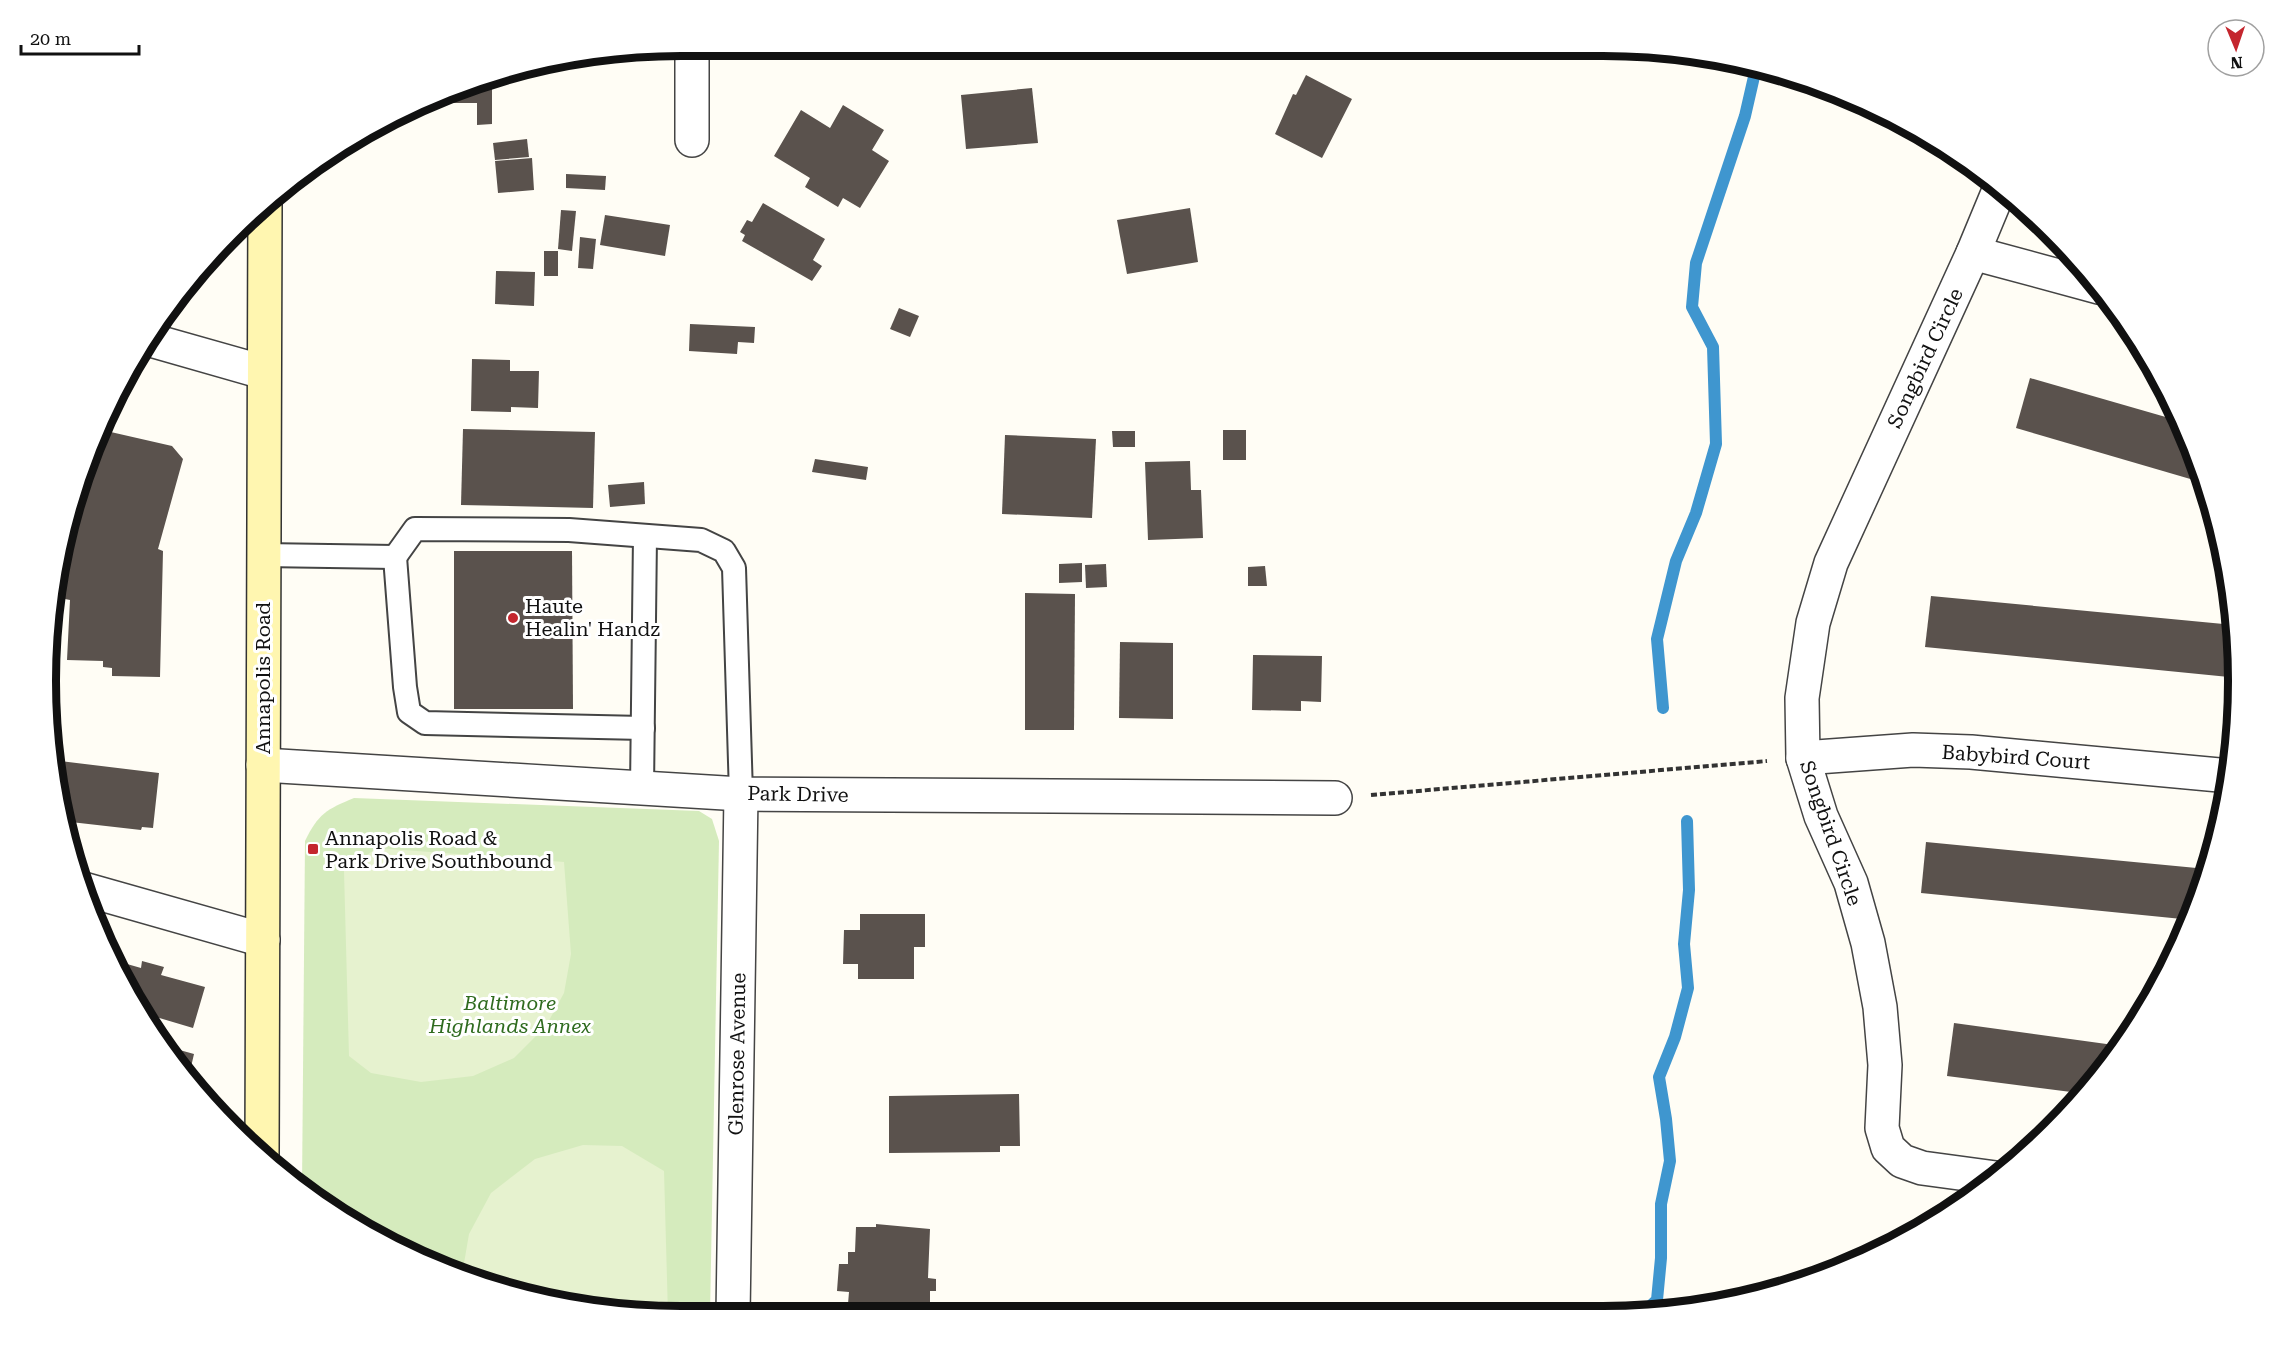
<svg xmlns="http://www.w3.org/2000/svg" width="2284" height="1361" font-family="'Roboto Serif',serif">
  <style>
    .green { fill: #d5ebbd }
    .pitch { fill: #e6f2cf }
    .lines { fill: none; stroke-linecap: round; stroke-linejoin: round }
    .stream { stroke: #3f96cf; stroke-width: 12 }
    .building { fill: #5a524d }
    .service-casing { stroke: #444; stroke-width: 26 }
    .minor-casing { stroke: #444; stroke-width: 36 }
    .secondary-casing { stroke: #333; stroke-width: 36 }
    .path { stroke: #333; stroke-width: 4; stroke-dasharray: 6 3; stroke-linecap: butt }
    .service { stroke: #fff; stroke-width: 22 }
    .minor { stroke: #fff; stroke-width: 33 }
    .secondary { stroke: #fff6b0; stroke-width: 33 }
    .poi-dot { fill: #c4262e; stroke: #fff; stroke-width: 2 }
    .labels { text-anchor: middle; stroke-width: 6; stroke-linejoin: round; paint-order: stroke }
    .street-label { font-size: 20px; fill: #111; stroke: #fff }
    .poi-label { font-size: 20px; fill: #111; stroke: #fff; text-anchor: start }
    .park-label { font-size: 20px; font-style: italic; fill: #2f6b1f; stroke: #fff }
    .rim { fill: none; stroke: #111; stroke-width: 8 }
  </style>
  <rect width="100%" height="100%" fill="#fffdf5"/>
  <path class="green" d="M354,798L699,811L712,819L719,841L710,1315H639L476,1282L327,1209L302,1188L305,841C318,814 327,809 354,798Z"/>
  <g class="pitch">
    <path d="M377,848L564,862L571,954L564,993L546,1026L514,1058L473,1076L421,1082L371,1073L349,1056L344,871Z"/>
    <path d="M583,1145L622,1146L664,1171L668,1315H639L476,1282L462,1275L469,1234L491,1193L535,1159Z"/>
  </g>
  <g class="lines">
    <g class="stream">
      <path d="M1663,708L1657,639L1676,561L1696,513L1716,444L1713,347L1692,307L1696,263L1745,116L1756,68"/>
      <path d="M1641,1315L1657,1300L1661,1258V1204L1670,1161L1666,1119L1659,1077L1675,1037L1688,988L1684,944L1689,890L1687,821"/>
    </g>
  </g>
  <g class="building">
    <path d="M492,75V124L477,125V103H434V96L477,79Z"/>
    <path d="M1306,75L1352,99L1322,158L1275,134L1293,94L1296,95Z"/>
    <path d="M1032,88L1038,143L966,149L961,95Z"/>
    <path d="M843,105L884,130L872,150L889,161L860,208L843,198L838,207L805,187L810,178L774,156L801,110L830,128Z"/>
    <path d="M527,139L529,157L495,160L493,143Z"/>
    <path d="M532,158L534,190L498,193L495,161Z"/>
    <path d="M566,174L606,176L605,190L566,188Z"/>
    <path d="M763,203L825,239L813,260L822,266L812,281L742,241L745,235L740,232L747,220L752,222Z"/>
    <path d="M1190,208L1198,262L1127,274L1117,220Z"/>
    <path d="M561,210L576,211L572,251L558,249Z"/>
    <path d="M605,215L670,225L665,256L600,245Z"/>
    <path d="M580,237L596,239L593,269L578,268Z"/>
    <rect x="544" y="251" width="14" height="25"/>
    <path d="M496,271L535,272L534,306L495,304Z"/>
    <path d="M899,308L919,316L910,337L890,329Z"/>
    <path d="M690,324L755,327L754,343L738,342L737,354L689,351Z"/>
    <path d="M472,359L510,360V371H539L538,408L511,407V412L471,411Z"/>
    <path d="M2030,378L2183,422L2191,438L2204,483L2016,428Z"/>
    <path d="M463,429L595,432L593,508L461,505Z"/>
    <path d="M102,430L172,446L183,459L158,549L163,551L160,677L112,676V668L103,667V661L67,660L70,600L65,599V589L53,587L75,498H74L79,477Z"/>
    <rect x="1223" y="430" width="23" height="30"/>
    <path d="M1112,431H1135V447H1113Z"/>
    <path d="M1005,435L1096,439L1092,518L1002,514Z"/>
    <path d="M815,459L868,467L866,480L812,472Z"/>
    <path d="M1190,461L1191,490H1201L1203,538L1148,540L1145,462Z"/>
    <path d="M644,482L645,504L610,507L608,485Z"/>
    <path d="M454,551H572L573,709H454Z"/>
    <path d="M1082,563V582L1059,583V564Z"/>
    <path d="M1106,564L1107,587L1086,588L1085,565Z"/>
    <path d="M1265,566L1267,586H1248V567Z"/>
    <path d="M1025,593L1075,594L1074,730H1025Z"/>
    <path d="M1931,596L2234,625L2239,678L1925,647Z"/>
    <path d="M1120,642L1173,643V719L1119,718Z"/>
    <path d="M1253,655L1322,656L1321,702L1301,701V711L1252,710Z"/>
    <path d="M51,743L63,745L60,761L159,773L153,828L142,827L141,830L62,821L57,804Z"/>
    <path d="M1926,842L2207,869L2192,920L1921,893Z"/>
    <path d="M860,914H925V947H914V979H858V964H843L844,930H860Z"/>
    <path d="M113,960L141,968L142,961L164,967L161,975L205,987L193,1028L146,1014L144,1020L130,998Z"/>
    <path d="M1954,1023L2121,1046L2079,1093L1947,1076Z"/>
    <path d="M176,1049L194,1054L188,1080L167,1053L175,1055Z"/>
    <path d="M1019,1094L1020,1146H1000V1152L889,1153V1096Z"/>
    <path d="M876,1224L930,1229L928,1278L936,1279V1291H930V1315H855V1304H848L849,1292L837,1291L839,1264H848V1252H855L856,1227H876Z"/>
  </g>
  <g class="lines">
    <g class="service-casing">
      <g id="service">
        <path d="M263,555L395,557L415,529L569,530L701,540L724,551L734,568L741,794"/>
        <path d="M395,557L405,687L409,712L425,723L643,728"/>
        <path d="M642,788L645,536"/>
      </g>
    </g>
    <g class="minor-casing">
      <g id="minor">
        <path d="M692,140V50"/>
        <path d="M1973,253L2099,287"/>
        <path d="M147,339L263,372"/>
        <path d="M1803,758L1913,750L1971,752L2230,776"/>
        <path d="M263,765L741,794L1335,798"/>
        <path d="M80,888L263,940"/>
        <path d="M1996,1178L1922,1168L1902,1161L1888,1148L1882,1128L1885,1065L1880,1007L1868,943L1851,883L1821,816L1803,758L1802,698L1813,623L1831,563L1973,253L2000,188"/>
        <path d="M733,1315L741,794"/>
      </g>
    </g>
    <g class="secondary-casing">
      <path id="secondary" d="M262,1155L265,202"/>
    </g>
    <path class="path" d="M1371,795L1767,761"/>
    <use href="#service" class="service"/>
    <use href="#minor" class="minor"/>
    <use href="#secondary" class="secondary"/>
  </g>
  <g class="poi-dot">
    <circle cx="513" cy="618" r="6"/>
    <rect x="307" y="843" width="12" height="12" rx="3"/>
  </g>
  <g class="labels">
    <g class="street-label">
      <text transform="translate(1925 358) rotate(-65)" y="7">Songbird Circle</text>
      <text transform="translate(263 678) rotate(-90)" y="7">Annapolis Road</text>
      <text transform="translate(2016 757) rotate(4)" y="7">Babybird Court</text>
      <text transform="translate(798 794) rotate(1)" y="7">Park Drive</text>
      <text transform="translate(1831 833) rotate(71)" y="7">Songbird Circle</text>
      <text transform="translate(737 1054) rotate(-89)" y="7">Glenrose Avenue</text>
    </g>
    <g class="poi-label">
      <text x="525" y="613">Haute<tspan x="525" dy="23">Healin' Handz</tspan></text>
      <text x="325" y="845">Annapolis Road &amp;<tspan x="325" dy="23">Park Drive Southbound</tspan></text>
    </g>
    <g class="park-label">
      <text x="510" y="1010">Baltimore<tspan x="510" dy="23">Highlands Annex</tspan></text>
    </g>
  </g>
  <path d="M0 0H2284V1361H0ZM681 56H1603A625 625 0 0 1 2228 681V681A625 625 0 0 1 1603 1306H681A625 625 0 0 1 56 681V681A625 625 0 0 1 681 56Z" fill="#fff" fill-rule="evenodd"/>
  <path class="rim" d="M681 56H1603A625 625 0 0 1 2228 681V681A625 625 0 0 1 1603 1306H681A625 625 0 0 1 56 681V681A625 625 0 0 1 681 56Z"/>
  <g transform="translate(2236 48) rotate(178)"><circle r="28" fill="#ffffff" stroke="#a0a0a0" stroke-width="1.5"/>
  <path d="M0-4.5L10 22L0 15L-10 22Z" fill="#c4262e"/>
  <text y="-9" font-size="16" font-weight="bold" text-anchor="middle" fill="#111111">N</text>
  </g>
  <path d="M21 45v9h118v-9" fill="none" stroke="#111111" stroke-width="3"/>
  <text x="30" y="45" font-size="18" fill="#111111" stroke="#ffffff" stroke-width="4.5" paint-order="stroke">20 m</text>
</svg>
